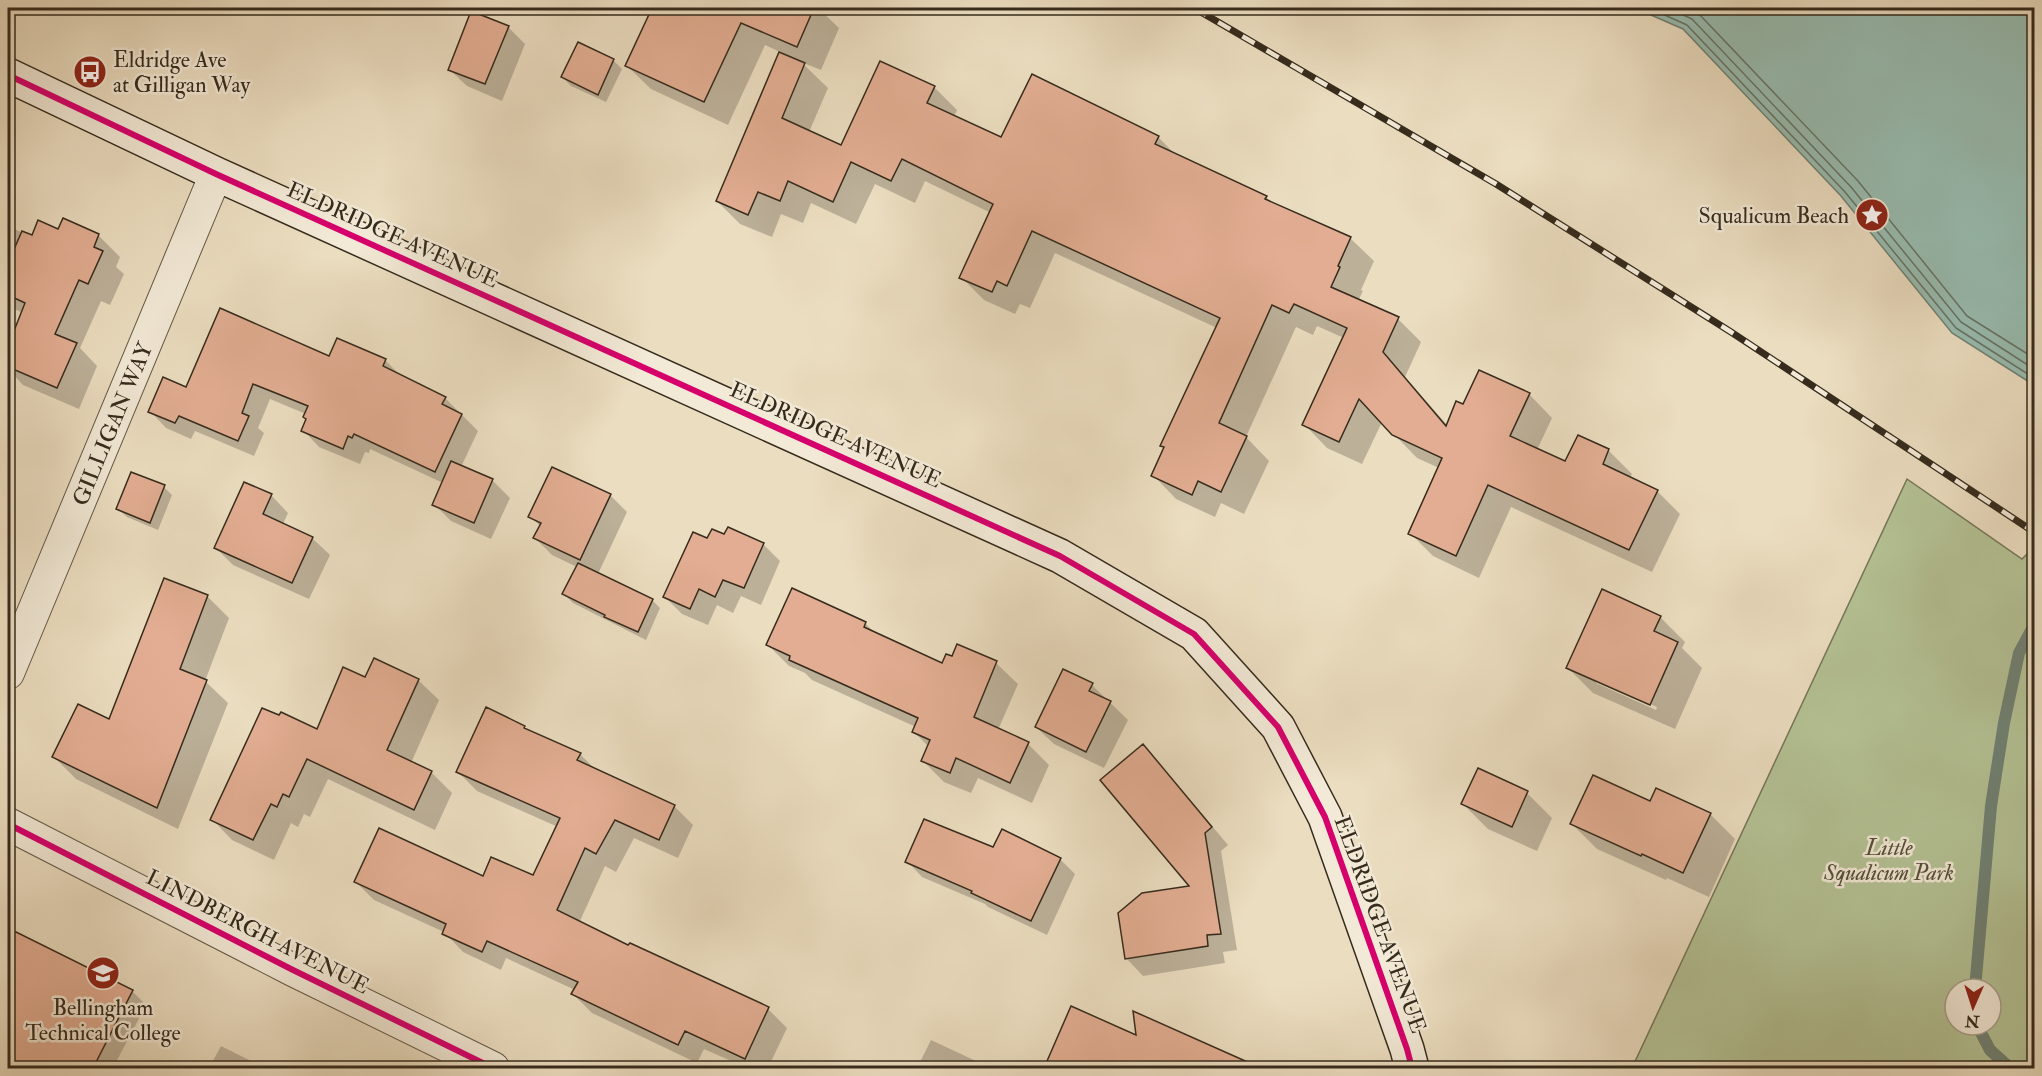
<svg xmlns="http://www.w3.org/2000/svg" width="2042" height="1076" font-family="'IM FELL Double Pica',serif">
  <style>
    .green { fill: #b4c295; stroke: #757658; stroke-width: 1.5; fill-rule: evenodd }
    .water { fill: #98bcb0; stroke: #718275; stroke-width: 1.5 }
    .shadow { fill: #0003; fill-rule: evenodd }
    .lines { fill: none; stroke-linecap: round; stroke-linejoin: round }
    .shore { stroke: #677466; stroke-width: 1.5 }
    .stream { stroke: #718275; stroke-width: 12 }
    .building { fill: #e2ad92; stroke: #362b1c; stroke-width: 1.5 }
    .minor-casing { stroke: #635845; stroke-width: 34 }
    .secondary-casing { stroke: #362b1c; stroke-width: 36 }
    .minor { stroke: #f2e9d6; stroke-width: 32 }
    .secondary { stroke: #f2e9d6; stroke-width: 33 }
    .rail-casing { stroke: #362b1c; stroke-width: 7 }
    .rail { stroke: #f2e9d6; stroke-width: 4.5; stroke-dasharray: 14; stroke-linecap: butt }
    .cycleway-casing { stroke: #f2e9d6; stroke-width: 10 }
    .cycleway { stroke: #d6006c; stroke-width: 6 }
    .labels { text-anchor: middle; stroke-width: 5; stroke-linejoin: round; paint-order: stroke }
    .poi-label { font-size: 22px; fill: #362b1c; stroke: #f2e9d6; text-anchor: start }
    .street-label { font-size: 22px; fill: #362b1c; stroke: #f2e9d6 }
    .park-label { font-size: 22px; font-style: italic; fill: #56513a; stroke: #f2e9d6 }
  </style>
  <rect width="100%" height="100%" fill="#ebddc0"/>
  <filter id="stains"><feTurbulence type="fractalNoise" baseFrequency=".00333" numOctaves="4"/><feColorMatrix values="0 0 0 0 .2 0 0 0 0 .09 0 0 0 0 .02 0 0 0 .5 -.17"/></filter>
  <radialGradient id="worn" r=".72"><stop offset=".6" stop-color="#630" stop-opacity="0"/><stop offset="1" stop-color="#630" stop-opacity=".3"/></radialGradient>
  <path class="green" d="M1907,479L2022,559L2034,547V1068H1632ZM1955,989H1991V1025H1955Z"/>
  <path class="water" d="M1635,8H2034V385L1952,333L1841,196L1683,29Z"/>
  <g class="shadow">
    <path d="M654,8H818L839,28L821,70L801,62L828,88L809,132L842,147L934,87L957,110L954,117L1002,139L1158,137L1177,156L1266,197L1274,205L1350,238L1374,261L1361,290L1363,291L1358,301L1398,319L1421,342L1405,377L1448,426L1464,406L1529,394L1552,418L1537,450L1566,463L1579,437L1609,451L1632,474L1630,478L1657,491L1680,514L1652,572L1511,507L1479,578L1433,556L1410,533L1439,468L1417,458L1382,422L1362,464L1327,448L1304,424L1344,338L1317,326L1313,335L1296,327L1246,437L1269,461L1244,514L1221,503L1215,517L1176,499L1153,475L1165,449L1162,446L1217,328L1055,253L1030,308L1020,304L1015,314L984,300L961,277L991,213L925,181L915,203L875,184L856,224L811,203L803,223L781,214L772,237L740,224L717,201L780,52L765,45L728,125L651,89L627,66Z"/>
    <path d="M508,27L525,44L502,101L467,86L449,69Z"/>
    <path d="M578,44L614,61L622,69L606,102L571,86L562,77Z"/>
    <path d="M8,189L16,197L8,215Z"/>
    <path d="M63,220L99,236L120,257L116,267L124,274L110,305L101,301L80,348L97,366L79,409L23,385L8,369V350L23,313L8,306V226L32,237L59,231Z"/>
    <path d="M330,358L385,360L401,376L445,398L478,431L461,467L492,480L510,498L491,539L451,521L434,504L443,483L370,449L369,453L365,452L360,464L319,447L303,430L308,419L306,414L270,399L258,428L264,433L254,456L195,431L191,439L166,428L150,411L187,389Z"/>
    <path d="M164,487L172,495L158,530L127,517L118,509Z"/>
    <path d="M271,495L288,513L283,524L312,538L330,555L309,599L233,565L215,547Z"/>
    <path d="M610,495L627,512L598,574L652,600L660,608L646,640L573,603L564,594L577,567L552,555L535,538L541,527L530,516Z"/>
    <path d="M725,536L763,544L780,561L761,605L741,596L733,613L717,605L708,625L682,614L665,597L708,540Z"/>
    <path d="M165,579L208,597L229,618L205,681L228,703L178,829L76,779L54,757L110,721Z"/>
    <path d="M1660,617L1685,642L1682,648L1702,668L1675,729L1593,693L1568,668ZM1596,680L1657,707L1656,710L1596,683Z"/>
    <path d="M865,623L876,634L942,665L953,658L958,646L996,663L1018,684L998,730L1028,744L1049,765L1032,803L978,778L971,793L944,782L923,761L929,747L914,732L916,727L812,680L805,673L789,666L768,645Z"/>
    <path d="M366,679L418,680L439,700L411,763L432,773L452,793L435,830L328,779L310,817L304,814L298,827L291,823L274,860L232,840L212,819L317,731Z"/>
    <path d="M1092,685L1128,720L1104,768L1054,744L1036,727Z"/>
    <path d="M524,727L529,731L580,754L597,771L674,806L693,825L678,858L634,838L616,872L605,866L579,923L768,1009L787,1028L768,1068H747L704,1049L697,1063L592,1013L573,994L575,990L506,958L501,970L463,952L444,932L374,900L355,881L534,877L558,827L477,791L458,772Z"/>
    <path d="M1143,746L1160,764L1228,845L1221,851L1237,950L1223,952L1225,963L1143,976L1126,958L1192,887Z"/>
    <path d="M1479,770L1527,793L1552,818L1537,851L1488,829L1463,804Z"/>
    <path d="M1650,803L1710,814L1735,839L1709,897L1667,878L1666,880L1597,849L1572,824Z"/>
    <path d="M994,849L1060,859L1075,874L1047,935L988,907L985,904L922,877L907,861Z"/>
    <path d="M8,930L132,991L146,1005L113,1068H8Z"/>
    <path d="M1072,1008L1138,1037L1216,1050L1234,1068H1046Z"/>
    <path d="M931,1040L991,1068H917Z"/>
    <path d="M221,1046L265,1068H209Z"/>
  </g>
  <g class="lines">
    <g class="shore">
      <path d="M1649,8L1687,25L1845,192L1956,328L2034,378"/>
      <path d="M1668,8L1692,19L1851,187L1961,322L2034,369"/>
      <path d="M1689,8L1699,14L1858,181L1967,316L2034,358"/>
    </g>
    <g class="stream">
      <path d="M1975,989L1991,806L2004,723L2019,653L2034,625"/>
      <path d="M1977,1025L1990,1050L2010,1068"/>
    </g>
  </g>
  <g class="building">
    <path d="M652,8H814L797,47L741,23L704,102L625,66Z"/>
    <path d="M471,11L509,26L485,84L448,70Z"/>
    <path d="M578,42L614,59L598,95L561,77Z"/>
    <path d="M779,52L805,63L782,118L841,145L880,61L935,86L927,103L1001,137L1032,74L1159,136L1155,144L1267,196L1265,199L1351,237L1338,266L1340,267L1331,287L1399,317L1383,352L1446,426L1456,401L1463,404L1479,370L1530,393L1510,436L1565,461L1578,435L1609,449L1603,464L1658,490L1629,550L1488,485L1456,556L1408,534L1442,458L1392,435L1359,399L1339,442L1302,425L1347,328L1294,304L1289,313L1272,305L1219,423L1247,436L1221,492L1198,481L1192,495L1151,476L1164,447L1160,446L1220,318L1032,231L1007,286L997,281L992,292L959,278L993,204L902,159L891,181L851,162L833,202L788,181L780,201L758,192L748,215L716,201Z"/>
    <path d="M63,218L99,234L94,247L103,251L88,284L79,280L55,334L77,343L57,388L8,367V346L25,303L8,295V263L22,231L32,235L38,220L58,229Z"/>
    <path d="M220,308L329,356L337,338L386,359L383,366L446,397L442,404L462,414L435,472L354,434L352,438L348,436L343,449L301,431L306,419L303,417L308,406L253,384L242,413L249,416L238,441L179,416L175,423L148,412L163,377L186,387Z"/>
    <path d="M451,461L493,479L474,523L432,505Z"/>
    <path d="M552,467L611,494L580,560L533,538L541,523L528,517Z"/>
    <path d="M131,472L165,485L150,523L116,509Z"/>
    <path d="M244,482L272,494L263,514L313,537L292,583L214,548Z"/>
    <path d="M728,527L764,543L744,588L723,580L715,597L699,589L690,609L663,597L693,532L707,538L712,529L724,534Z"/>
    <path d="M578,563L653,599L638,632L604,617L605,615L562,594Z"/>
    <path d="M164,578L208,595L180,669L207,680L157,808L52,757L78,704L109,719Z"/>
    <path d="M792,588L866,622L864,627L942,663L946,654L952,656L957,644L997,661L974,717L1029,742L1010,783L956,758L950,773L921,761L930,740L912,732L918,718L789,660L790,656L766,645Z"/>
    <path d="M1602,589L1661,616L1654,631L1678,642L1650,705L1566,668Z"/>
    <path d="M374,658L419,679L387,750L432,771L414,810L307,759L289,797L283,794L277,807L271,804L253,840L210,820L262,708L279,715L281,712L317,729L343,667L365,677Z"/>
    <path d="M1063,669L1093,683L1089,691L1111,701L1086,752L1035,727Z"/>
    <path d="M486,707L525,726L524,728L581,753L577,760L675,805L659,840L615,820L596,854L585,848L557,910L628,945L630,943L769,1007L745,1059L685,1031L678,1045L571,994L578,982L487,941L482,952L442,934L446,924L354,882L379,828L483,876L491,857L533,875L560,818L456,772Z"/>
    <path d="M1143,744L1212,827L1205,833L1221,934L1207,935L1208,946L1125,959L1118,913L1142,893L1189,886L1100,780Z"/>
    <path d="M1478,768L1528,791L1512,827L1461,804Z"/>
    <path d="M1593,775L1650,801L1656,788L1711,813L1683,873L1642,854L1641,856L1570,824Z"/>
    <path d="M924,819L993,847L1002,829L1061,858L1031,921L971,893L972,891L905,862Z"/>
    <path d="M8,928L133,990L93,1068H8Z"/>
    <path d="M1071,1006L1136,1035L1133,1011L1261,1068H1044Z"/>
  </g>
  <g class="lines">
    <g class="minor-casing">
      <g id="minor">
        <path id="s1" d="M8,673L216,174"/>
        <path d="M8,824L293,970L493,1068"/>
      </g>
    </g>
    <g class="secondary-casing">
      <path id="secondary" d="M8,75L216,174L1060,556L1194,634L1278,727L1325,817L1407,1049L1412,1068"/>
    </g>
    <use href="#minor" class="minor"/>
    <use href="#secondary" class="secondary"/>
    <g class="rail-casing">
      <path id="rail" d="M1194,8L1496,184L1731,332L2034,532"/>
    </g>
    <use href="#rail" class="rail"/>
    <g class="cycleway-casing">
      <g id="cycleway">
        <path d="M8,75L216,174L1060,556L1194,634L1278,727L1325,817L1407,1049L1412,1068"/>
        <path d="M8,824L293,970L493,1068"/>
      </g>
    </g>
    <use href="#cycleway" class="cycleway"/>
  </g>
  <defs>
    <g id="bus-disc" transform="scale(1.725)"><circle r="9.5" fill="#8f2418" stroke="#f2e9d6"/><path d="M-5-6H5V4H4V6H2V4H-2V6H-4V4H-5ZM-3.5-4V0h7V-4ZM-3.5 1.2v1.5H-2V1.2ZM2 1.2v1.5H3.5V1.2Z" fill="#fff"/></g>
    <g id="sight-disc" transform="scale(1.725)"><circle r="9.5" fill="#8f2418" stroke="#f2e9d6"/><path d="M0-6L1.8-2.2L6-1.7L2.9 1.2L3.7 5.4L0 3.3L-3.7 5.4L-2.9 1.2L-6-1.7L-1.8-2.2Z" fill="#fff"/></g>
    <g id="university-disc" transform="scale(1.725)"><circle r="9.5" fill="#8f2418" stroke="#f2e9d6"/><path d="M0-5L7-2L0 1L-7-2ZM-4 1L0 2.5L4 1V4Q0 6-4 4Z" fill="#fff"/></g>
  </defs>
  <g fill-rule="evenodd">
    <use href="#bus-disc" x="90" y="72"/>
    <use href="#sight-disc" x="1872" y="215"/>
    <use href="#university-disc" x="103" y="973"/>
  </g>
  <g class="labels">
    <g class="poi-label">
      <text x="113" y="67">Eldridge Ave<tspan x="113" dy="25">at Gilligan Way</tspan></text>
      <text x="1849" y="223" text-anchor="end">Squalicum Beach</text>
      <text x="103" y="1015" text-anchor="middle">Bellingham<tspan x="103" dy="25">Technical College</tspan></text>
    </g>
    <g class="street-label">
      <text transform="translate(393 234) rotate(24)" y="8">ELDRIDGE AVENUE</text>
      <text dy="8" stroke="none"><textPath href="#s1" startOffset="270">GILLIGAN WAY</textPath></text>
      <text transform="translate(836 434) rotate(24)" y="8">ELDRIDGE AVENUE</text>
      <text transform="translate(1381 924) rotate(70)" y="8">ELDRIDGE AVENUE</text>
      <text transform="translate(258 931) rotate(27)" y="8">LINDBERGH AVENUE</text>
    </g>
    <g class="park-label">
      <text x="1889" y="855">Little<tspan x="1889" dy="25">Squalicum Park</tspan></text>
    </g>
  </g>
  <rect width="2042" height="1076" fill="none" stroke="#ebddc0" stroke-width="30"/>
  <rect x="9" y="9" width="2024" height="1058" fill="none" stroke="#362b1c" stroke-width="3"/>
  <rect x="15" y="15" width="2012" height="1046" fill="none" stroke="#362b1c" stroke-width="1.5"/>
  <g transform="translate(1973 1007) rotate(183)"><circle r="28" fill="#f2e9d6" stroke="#a79d8c" stroke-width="1.5"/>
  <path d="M0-4.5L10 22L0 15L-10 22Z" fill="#8f2418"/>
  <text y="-9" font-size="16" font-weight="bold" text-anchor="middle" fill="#362b1c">N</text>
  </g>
  <rect width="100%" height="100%" filter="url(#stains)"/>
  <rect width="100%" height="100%" fill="url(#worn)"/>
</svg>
